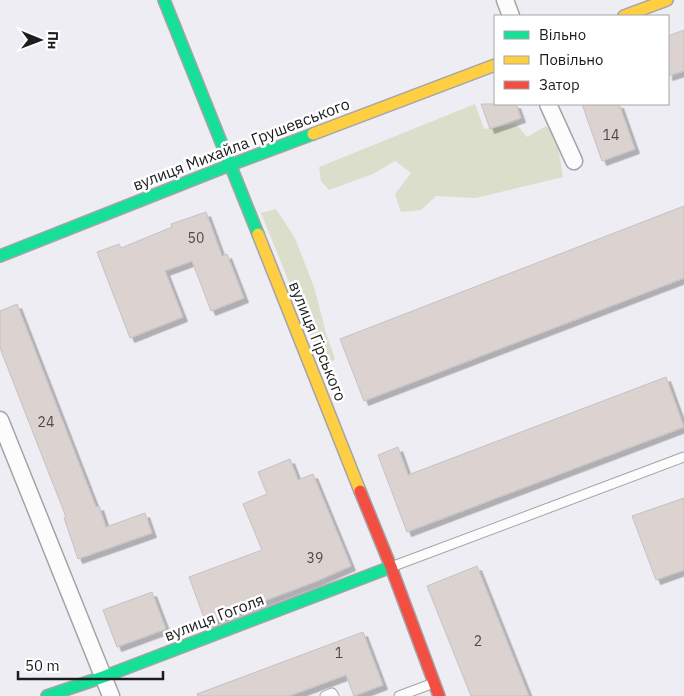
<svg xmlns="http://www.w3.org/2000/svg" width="684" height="696" font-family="'IBM Plex Sans',sans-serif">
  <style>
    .green { fill: #dadeca }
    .building { fill: #dcd2cf; stroke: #c4c2c4; filter: url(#shadow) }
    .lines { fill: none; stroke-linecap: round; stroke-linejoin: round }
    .lane-casing { stroke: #a4a4a8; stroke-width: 11 }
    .street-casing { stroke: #a4a4a8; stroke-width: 19 }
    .fast-casing { stroke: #a4a4a8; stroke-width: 14 }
    .slow-casing { stroke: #a4a4a8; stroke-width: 14 }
    .jam-casing { stroke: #a4a4a8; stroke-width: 14 }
    .lane { stroke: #fcfcfd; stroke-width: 9 }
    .street { stroke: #fcfcfd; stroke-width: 16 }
    .fast { stroke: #16e098; stroke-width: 11 }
    .slow { stroke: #ffcf43; stroke-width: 11 }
    .jam { stroke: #f24e42; stroke-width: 11 }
    .labels { text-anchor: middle; stroke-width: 5; stroke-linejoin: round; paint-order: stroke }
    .number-label { font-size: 14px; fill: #4d4a4c }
    .street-label { font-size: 16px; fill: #1d1d20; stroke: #fff }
  </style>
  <defs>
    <filter id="shadow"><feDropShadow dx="4.5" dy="4.5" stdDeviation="0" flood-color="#0004"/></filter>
  </defs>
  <rect width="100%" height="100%" fill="#eeedf3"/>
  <g class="green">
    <path d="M475,104L484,129L516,124L527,137L546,126L556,134L563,177L476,198L436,196L421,210L401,212L395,194L411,173L395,161L373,174L329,190L321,181L319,167Z"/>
    <path d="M276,209L295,238L315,290L326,333L335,359L324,368L261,213Z"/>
  </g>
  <g class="building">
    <path d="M684,30V71L668,76V36Z"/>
    <path d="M481,104H516L521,118L490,129Z"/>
    <path d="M582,104H619L635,149L602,161Z"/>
    <path d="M684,206V278L364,401L340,339Z"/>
    <path d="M206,212L222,256L227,254L244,298L211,311L192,261L165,271L183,317L130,338L97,252L119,244L121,248L172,227L171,224Z"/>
    <path d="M17,304L96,507L99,506L106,527L145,513L152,533L78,559L64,518L66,517L0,348V311Z"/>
    <path d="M666,377L684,427L407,532L378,455L398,447L408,475Z"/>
    <path d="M290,459L298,480L313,474L351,566L317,581L206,623L189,577L262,550L243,504L267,494L258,472Z"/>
    <path d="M684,498V570L656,580L632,516Z"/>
    <path d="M477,566L529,696H471L427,586Z"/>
    <path d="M152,592L166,629L117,647L103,610Z"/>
    <path d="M363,632L383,685L354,696L346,675L289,696H198L197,694Z"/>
  </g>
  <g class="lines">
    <g class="lane-casing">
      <g id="lane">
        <path d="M391,567L684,457"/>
        <path d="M325,696L332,693L334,696"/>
        <path d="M399,696L434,683"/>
      </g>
    </g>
    <g class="street-casing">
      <g id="street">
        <path d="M505,0L511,16"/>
        <path d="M548,104L574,161"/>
        <path d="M0,420L111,696"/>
      </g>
    </g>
    <g class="fast-casing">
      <g id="fast">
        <path d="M164,0L258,234"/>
        <path d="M0,256L230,165L313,134"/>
        <path d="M47,696L103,677L391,567"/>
      </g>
    </g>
    <g class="slow-casing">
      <g id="slow">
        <path d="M624,16L667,0"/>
        <path d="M313,134L495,65"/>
        <path d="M258,234L360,491"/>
      </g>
    </g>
    <g class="jam-casing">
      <path id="jam" d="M360,491L391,567L439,696"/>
    </g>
    <use href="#lane" class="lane"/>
    <use href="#street" class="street"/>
    <use href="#fast" class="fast"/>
    <use href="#slow" class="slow"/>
    <use href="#jam" class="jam"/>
  </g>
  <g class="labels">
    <g class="number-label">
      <text x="611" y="140">14</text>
      <text x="196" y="243">50</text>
      <text x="46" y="427">24</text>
      <text x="315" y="563">39</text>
      <text x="478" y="646">2</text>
      <text x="339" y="658">1</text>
    </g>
    <g class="street-label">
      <text transform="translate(241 144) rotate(-21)" y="6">вулиця Михайла Грушевського</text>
      <text transform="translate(318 341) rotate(68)" y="6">вулиця Гірського</text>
      <text transform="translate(214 617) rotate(-21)" y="6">вулиця Гоголя</text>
    </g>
  </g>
  <rect x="494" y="15" width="175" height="90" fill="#ffffff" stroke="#a5a5a6"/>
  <rect x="504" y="31" width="25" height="8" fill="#16e098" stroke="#a5a5a6"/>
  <text x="539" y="40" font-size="15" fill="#1d1d20">Вільно</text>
  <rect x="504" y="56" width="25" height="8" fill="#ffcf43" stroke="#a5a5a6"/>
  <text x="539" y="65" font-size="15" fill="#1d1d20">Повільно</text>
  <rect x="504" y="81" width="25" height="8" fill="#f24e42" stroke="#a5a5a6"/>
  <text x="539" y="90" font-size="15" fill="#1d1d20">Затор</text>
  <g transform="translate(40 40) rotate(91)" stroke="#ffffff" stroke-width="4" paint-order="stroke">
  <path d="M0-4L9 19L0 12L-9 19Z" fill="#1d1d20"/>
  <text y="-8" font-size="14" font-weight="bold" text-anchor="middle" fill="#1d1d20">Пн</text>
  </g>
  <path d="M18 671v8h145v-8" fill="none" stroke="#1d1d20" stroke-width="2.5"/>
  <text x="25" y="671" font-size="15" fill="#1d1d20" stroke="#ffffff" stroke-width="4" paint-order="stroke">50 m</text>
</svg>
